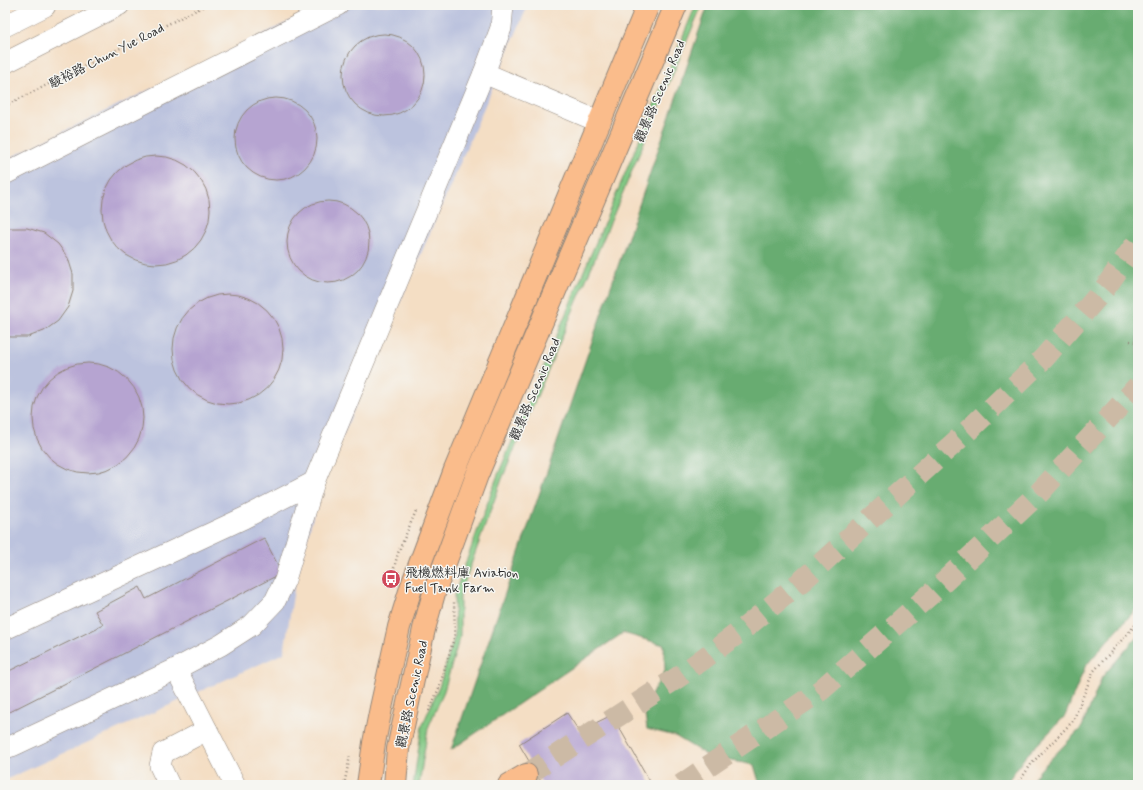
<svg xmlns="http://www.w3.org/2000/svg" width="1143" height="790" font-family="Mynerve,'LXGW WenKai TC',sans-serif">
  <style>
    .industrial { fill: #bcc3de }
    .green { fill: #81c783; stroke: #567957 }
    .forest { fill: #68ac71; stroke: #4a6c4e }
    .building { fill: #b6a4d1 }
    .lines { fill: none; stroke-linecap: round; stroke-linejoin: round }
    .highway-tunnel { stroke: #ccbaa5; stroke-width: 22; stroke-dasharray: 22 11; stroke-linecap: butt }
    .minor-casing { stroke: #908478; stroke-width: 22 }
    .major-casing { stroke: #908478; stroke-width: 24 }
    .highway-casing { stroke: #908478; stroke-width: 24 }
    .path { stroke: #908478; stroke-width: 2.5; stroke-dasharray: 1 3; stroke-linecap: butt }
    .minor { stroke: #fff; stroke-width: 21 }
    .major { stroke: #fabc8b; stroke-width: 22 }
    .highway { stroke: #fabc8b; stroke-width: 22 }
    .labels { text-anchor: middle; stroke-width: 3; stroke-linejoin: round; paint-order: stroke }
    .street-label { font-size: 13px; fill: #2b2b2b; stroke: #f6f6f2 }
    .poi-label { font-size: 13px; fill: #2b2b2b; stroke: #f6f6f2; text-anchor: start }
  </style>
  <rect width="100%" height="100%" fill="#f6f6f2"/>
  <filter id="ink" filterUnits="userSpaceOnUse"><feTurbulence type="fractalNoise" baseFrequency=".025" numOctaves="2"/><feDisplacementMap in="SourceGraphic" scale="8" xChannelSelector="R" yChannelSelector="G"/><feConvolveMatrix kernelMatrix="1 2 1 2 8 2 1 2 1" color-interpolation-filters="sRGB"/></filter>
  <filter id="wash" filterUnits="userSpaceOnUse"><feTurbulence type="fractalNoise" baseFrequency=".012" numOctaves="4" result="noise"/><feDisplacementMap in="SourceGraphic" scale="16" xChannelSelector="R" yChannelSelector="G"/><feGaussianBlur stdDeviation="0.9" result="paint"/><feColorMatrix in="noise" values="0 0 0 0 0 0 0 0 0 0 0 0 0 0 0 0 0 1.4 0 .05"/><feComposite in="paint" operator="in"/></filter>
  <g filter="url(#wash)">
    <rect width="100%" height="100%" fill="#f4dec4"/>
    <path class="industrial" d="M323,5H525L526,10L321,486L294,589L284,653L5,780V160Z"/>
    <path class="green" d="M696,5H702L502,479L460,595V636L444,691L428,728L419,785H413L422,726L439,687L455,635L454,595L497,477Z"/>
    <g class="forest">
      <path d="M708,5H1138V607L1107,641L1085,667L1065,716L1025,757L1005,785H760L754,765L708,756L675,736L647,729L644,707L665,671L664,645L623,633L451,750Z"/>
      <path d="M1138,636V785H1029L1040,770L1082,727L1102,677Z"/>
    </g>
    <g id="blocks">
      <g class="building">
        <circle cx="384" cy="75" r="41"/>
        <circle cx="276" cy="139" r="41"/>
        <circle cx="156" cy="210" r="54"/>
        <circle cx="328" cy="242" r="41"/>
        <path d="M9,228H27L44,233L58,244L68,258L73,274V291L68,307L58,321L44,331L28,337H11L5,336V229Z"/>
        <circle cx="228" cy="349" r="55"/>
        <circle cx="88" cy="418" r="55"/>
        <path d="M5,478L7,485L6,504L5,507Z"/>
        <path d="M264,538L282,573L5,714V673L103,625L95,611L140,587L146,599Z"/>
        <path d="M567,713L579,731L612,715L652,785H543L519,744Z"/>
      </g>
    </g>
  </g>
  <g filter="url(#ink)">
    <use href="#blocks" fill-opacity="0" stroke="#908478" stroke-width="1"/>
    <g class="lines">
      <g class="highway-tunnel">
        <path d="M526,775L677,678L741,631L803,580L973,426L1044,358L1105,288L1138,241"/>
        <path d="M681,785L821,690L933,592L1040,492L1138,386"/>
      </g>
      <g class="minor-casing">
        <g id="minor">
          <path d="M5,26L45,6"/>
          <path d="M5,63L119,5"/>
          <path d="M484,73L600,122"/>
          <path d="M5,174L338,5"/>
          <path d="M5,629L244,518L314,482"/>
          <path d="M176,669L235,785"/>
          <path d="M5,748L12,746L176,669L221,645L252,625L275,601L285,580L314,482L484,73L501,28L503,5"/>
          <path d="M169,785L160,766L163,753L207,730"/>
        </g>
      </g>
      <g class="major-casing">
        <g id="major">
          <path d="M368,785L374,743L381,708L399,627L411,588L455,470L648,5"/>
          <path d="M395,785L398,749L424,629L434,593L477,475L676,5"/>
        </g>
      </g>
      <g class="highway-casing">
        <path id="highway" d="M509,785L526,775"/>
      </g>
      <g class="path">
        <path d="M5,106L206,5"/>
        <path d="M1130,341L1138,342"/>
        <path d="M393,572L398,553L416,511"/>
        <path d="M429,711L439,688L455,635L454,602"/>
        <path d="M344,785L350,756"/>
        <path d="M1017,785L1032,763L1073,721L1093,672L1138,622"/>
      </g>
      <use href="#minor" class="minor"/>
      <use href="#major" class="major"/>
      <use href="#highway" class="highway"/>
    </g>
  </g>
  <defs>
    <g id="bus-disc" transform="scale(1)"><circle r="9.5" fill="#d1495b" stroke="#f6f6f2"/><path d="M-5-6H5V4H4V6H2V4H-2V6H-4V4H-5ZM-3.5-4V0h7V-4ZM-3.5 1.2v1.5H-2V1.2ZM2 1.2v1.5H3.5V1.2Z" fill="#fff"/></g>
  </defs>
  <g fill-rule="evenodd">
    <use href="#bus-disc" x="391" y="579"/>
  </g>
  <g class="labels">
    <g class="street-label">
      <text transform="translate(106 55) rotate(-27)" y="5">駿裕路 Chun Yue Road</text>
      <text transform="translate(659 91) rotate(-67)" y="5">觀景路 Scenic Road</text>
      <text transform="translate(534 389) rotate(-67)" y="5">觀景路 Scenic Road</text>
      <text transform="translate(411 694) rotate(-78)" y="5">觀景路 Scenic Road</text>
    </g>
    <g class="poi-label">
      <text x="405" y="577">飛機燃料庫 Aviation<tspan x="405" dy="15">Fuel Tank Farm</tspan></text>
    </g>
  </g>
  <rect width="1143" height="790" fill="none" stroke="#f6f6f2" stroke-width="20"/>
</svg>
